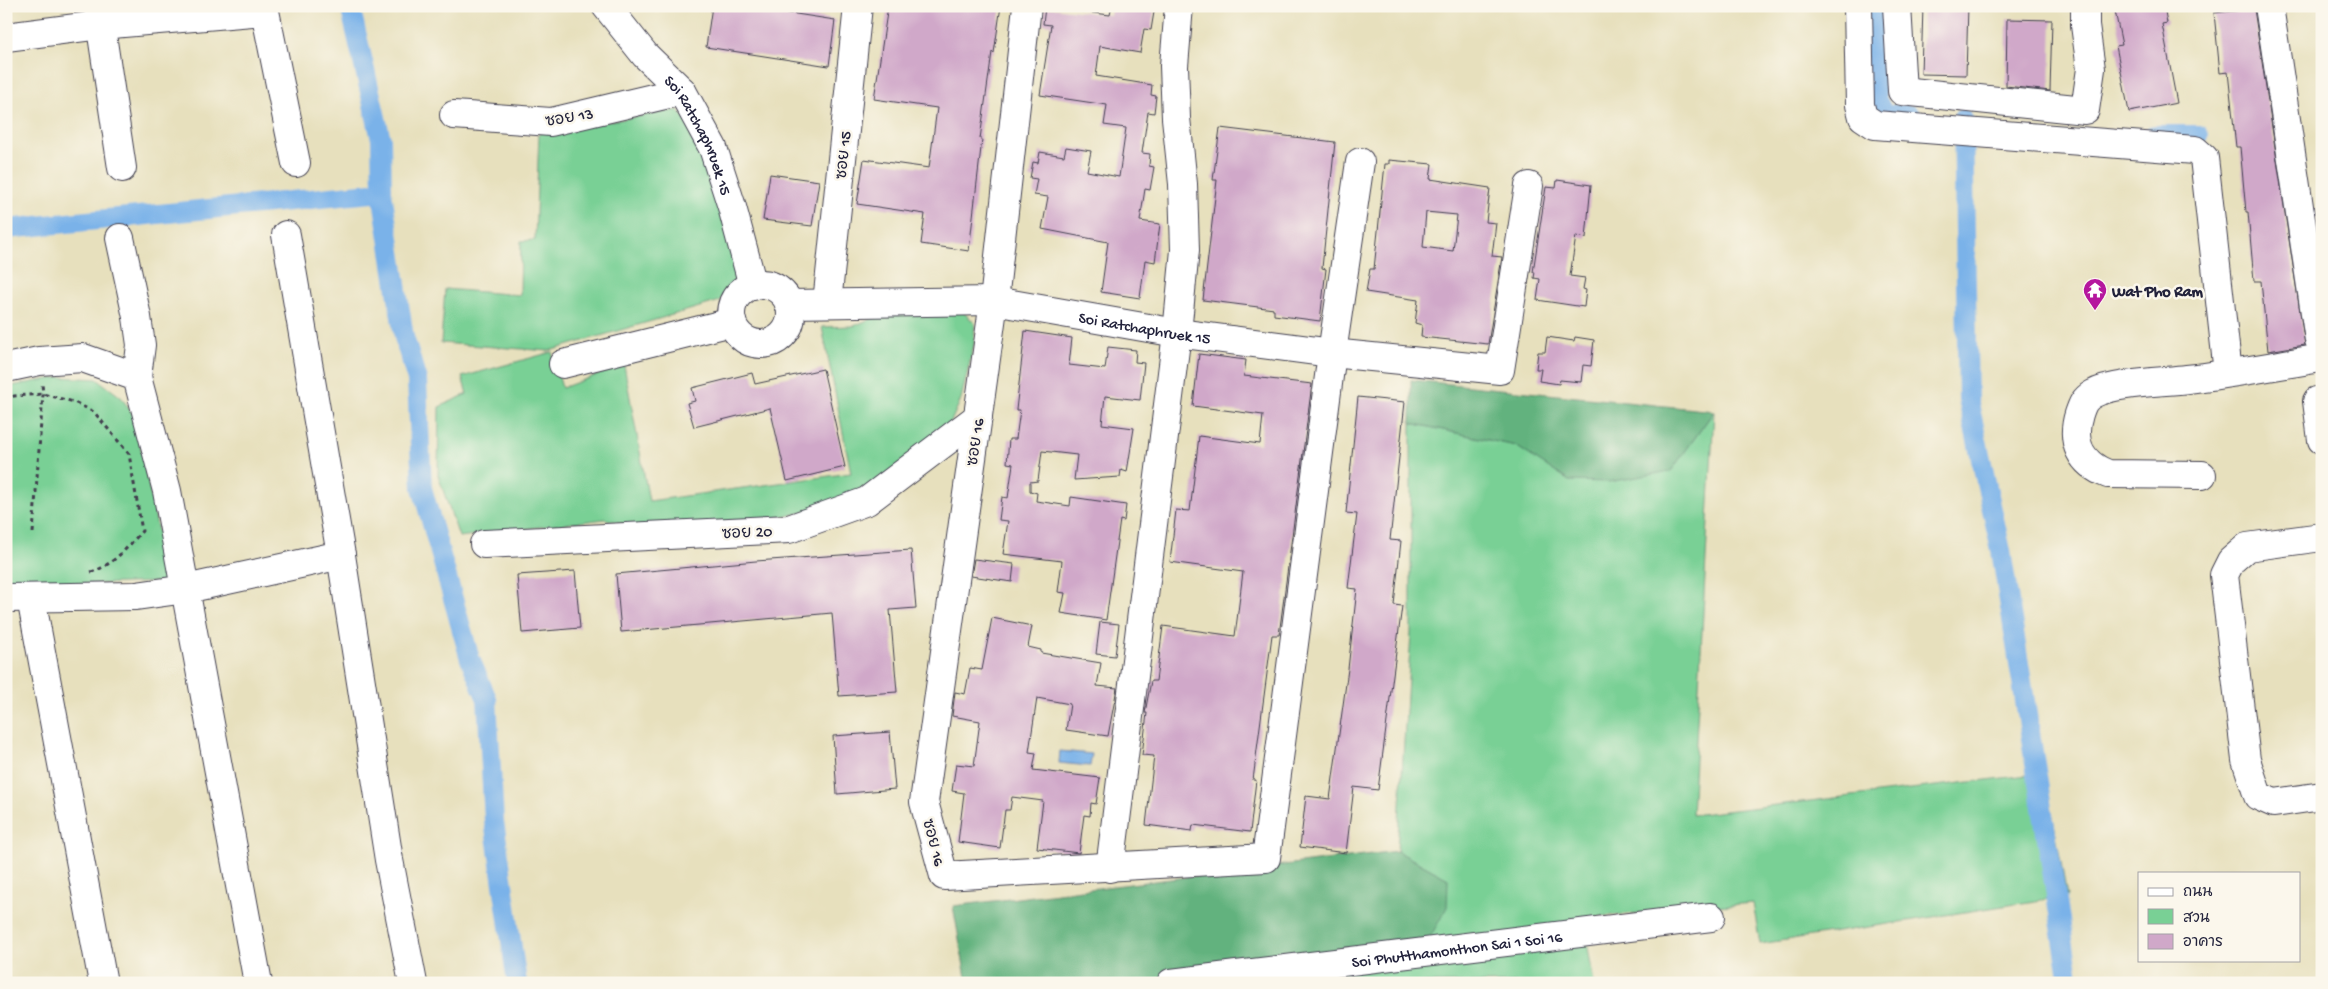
<svg xmlns="http://www.w3.org/2000/svg" width="2328" height="989" font-family="'Gochi Hand','Playpen Sans Thai',sans-serif">
  <style>
    .green { fill: #79d095; stroke: #4e7968 }
    .forest { fill: #62b27e; stroke: #426a5c }
    .water { fill: #7ab2e9; stroke: #4e6a92 }
    .lines { fill: none; stroke-linecap: round; stroke-linejoin: round }
    .canal { stroke: #7ab2e9; stroke-width: 20 }
    .building { fill: #d0a8c9; fill-rule: evenodd }
    .minor-casing { stroke: #403e4e; stroke-width: 30 }
    .path { stroke: #403e4e; stroke-width: 3; stroke-dasharray: 4 4; stroke-linecap: butt }
    .minor { stroke: #fff; stroke-width: 28 }
    .labels { text-anchor: middle; stroke-width: 5; stroke-linejoin: round; paint-order: stroke }
    .street-label { font-size: 16px; fill: #22223b; stroke: #fbf7ec }
    .poi-label { font-size: 16px; font-weight: bold; fill: #22223b; stroke: #fbf7ec; text-anchor: start }
  </style>
  <rect width="100%" height="100%" fill="#fbf7ec"/>
  <filter id="ink" filterUnits="userSpaceOnUse"><feTurbulence type="fractalNoise" baseFrequency=".02" numOctaves="2"/><feDisplacementMap in="SourceGraphic" scale="10" xChannelSelector="R" yChannelSelector="G"/><feConvolveMatrix kernelMatrix="1 2 1 2 8 2 1 2 1" color-interpolation-filters="sRGB"/></filter>
  <filter id="wash" filterUnits="userSpaceOnUse"><feTurbulence type="fractalNoise" baseFrequency=".0096" numOctaves="4" result="noise"/><feDisplacementMap in="SourceGraphic" scale="20" xChannelSelector="R" yChannelSelector="G"/><feGaussianBlur stdDeviation="1.12" result="paint"/><feColorMatrix in="noise" values="0 0 0 0 0 0 0 0 0 0 0 0 0 0 0 0 0 1.4 0 .05"/><feComposite in="paint" operator="in"/></filter>
  <g filter="url(#wash)">
    <rect width="100%" height="100%" fill="#e7e0bd"/>
    <g class="green">
      <path d="M678,110L692,127L735,254L736,278L720,301L549,351L441,343L445,289L520,295L521,241L535,240L539,133Z"/>
      <path d="M961,310L975,323L974,345L961,399L947,431L849,502L765,521L642,528L605,519L459,537L438,475L439,407L467,394L462,377L552,352L562,388L624,365L649,501L851,473L822,327L853,326L891,311Z"/>
      <path d="M60,377L97,379L121,397L134,416L167,574L165,582L6,586V387Z"/>
      <path d="M1714,411L1692,815L2045,773L2067,896L1760,944L1753,903L1583,918L1594,983H1264L1448,879L1397,851L1411,633V423L1516,446L1569,481L1671,471Z"/>
    </g>
    <g class="forest">
      <path d="M1411,380L1714,411L1671,471L1609,482L1569,481L1516,446L1411,423Z"/>
      <path d="M1397,851L1448,879L1447,907L1415,964L1264,983H967L953,906Z"/>
    </g>
    <path class="water" d="M1060,751L1092,754L1090,766L1059,763Z"/>
    <g class="lines">
      <g class="canal">
        <path d="M350,6L381,139L382,192L404,337L417,380L422,488L470,659L487,699L494,821L517,983"/>
        <path d="M1873,6L1876,99L1884,114L1910,115"/>
        <path d="M1963,119L1968,399L2001,551L2070,983"/>
        <path d="M2154,135H2199"/>
        <path d="M6,229L382,192"/>
      </g>
    </g>
    <g id="blocks">
      <g class="building">
        <path d="M712,6H744L835,20L829,66L706,47Z"/>
        <path d="M888,6H1001L994,53L992,52L980,139H982L969,251L921,244L925,214L857,204L864,159L929,168L937,108L874,99Z"/>
        <path d="M1112,6H1155L1151,30L1144,29L1140,53L1100,46L1096,76L1152,85L1151,95L1156,96L1154,113L1148,112L1142,153L1150,154L1149,166L1154,167L1150,190L1145,189L1140,221L1160,224L1155,262L1145,260L1140,298L1101,292L1108,242L1042,229L1048,197L1034,195L1037,179L1030,178L1033,162L1038,163L1040,152L1064,156L1066,147L1091,151L1087,171L1119,177L1126,128L1104,125L1107,105L1040,95L1051,25L1043,24L1045,7L1110,15Z"/>
        <path d="M1923,6H1968L1966,75L1921,74Z"/>
        <path d="M2114,6H2164L2167,23L2162,24L2177,103L2129,112L2116,46L2122,45Z"/>
        <path d="M2254,9L2305,345L2268,351L2261,281H2254L2248,212H2246L2240,147H2236L2228,72L2220,73L2214,13Z"/>
        <path d="M2007,19L2052,20L2050,91L2006,86Z"/>
        <path d="M1220,128L1335,142L1322,268L1326,269L1320,321L1274,315V309L1203,300L1217,180H1213Z"/>
        <path d="M1389,160L1432,164L1430,179L1490,188L1486,222L1496,223L1492,256L1502,257L1488,344L1421,337L1422,325L1415,323L1418,300L1366,292L1370,269H1374L1385,164H1389ZM1426,212L1457,215L1453,251L1423,247Z"/>
        <path d="M770,174L819,181L812,226L763,220Z"/>
        <path d="M1557,180L1591,185L1586,238L1576,236L1570,276L1585,278L1583,289L1586,290L1584,307L1537,300L1540,279L1534,278L1535,272H1533L1546,187L1556,188Z"/>
        <path d="M1025,331L1072,338L1069,365L1105,369L1108,347L1136,350L1135,362L1144,363L1140,400L1105,396L1102,424L1134,428L1127,472L1121,470L1120,477L1074,480L1077,455L1042,451L1038,481L1030,482V491L1037,493L1036,501L1070,506L1071,497L1126,505L1124,521L1120,520L1106,620L1061,613L1065,593L1058,592L1062,561L1003,554L1008,521L999,520L1002,497L1008,498L1013,464L1007,463L1009,439H1016L1020,410H1016Z"/>
        <path d="M1547,337L1574,341L1575,337L1594,340L1591,366L1583,365L1581,382L1560,380L1559,384L1539,381L1541,369H1536L1538,352H1545Z"/>
        <path d="M1199,354L1246,360L1244,376L1312,384L1279,635H1272L1253,780H1256L1250,832L1193,825L1192,831L1146,825L1154,756L1142,755L1147,713H1145L1151,681H1156L1163,626L1235,636L1243,572L1170,562L1176,510L1190,511L1199,436L1260,444L1263,415L1193,406Z"/>
        <path d="M823,369L845,467L787,481L770,408L694,427L687,403L695,401L692,388L752,373L755,384Z"/>
        <path d="M1358,397L1405,402L1390,540L1401,541L1394,605L1402,606L1378,790L1354,787L1346,853L1300,847L1306,796L1330,799L1348,669L1357,589L1348,588L1357,514L1346,513Z"/>
        <path d="M911,550L916,608L890,610L897,692L839,696L832,613L621,632L616,574L756,561Z"/>
        <path d="M974,559L1014,564L1012,582L971,576Z"/>
        <path d="M575,571L580,628L522,633L517,575Z"/>
        <path d="M992,618L1032,626L1028,647L1041,650V653L1101,663L1097,686L1117,688L1108,736L1066,730L1070,704L1037,698L1029,752L1036,753L1033,770L1100,778L1096,804L1091,803L1090,816L1084,815L1079,853L1037,848L1043,801L1012,797L1010,810H1005L1000,848L958,842L964,793L952,791L956,764L974,766L980,721L952,716L955,692L965,694L970,668L982,670Z"/>
        <path d="M1100,622L1119,624L1115,656L1096,654Z"/>
        <path d="M890,732L895,789L837,794L833,736Z"/>
      </g>
    </g>
  </g>
  <g filter="url(#ink)">
    <use href="#blocks" fill-opacity="0" stroke="#403e4e" stroke-width="1"/>
    <g class="lines">
      <g class="minor-casing">
        <g id="minor">
          <path d="M264,6L296,163"/>
          <path id="s1" d="M606,6L645,55L682,91L713,148L732,207L753,286"/>
          <path d="M1027,6L994,301L924,802L944,876L1266,858L1332,353L1360,162"/>
          <path d="M1858,6L1860,105L1863,117L1875,125L2195,150L2204,158L2228,373"/>
          <path d="M1897,6L1902,91L2085,110L2091,69L2085,25V6"/>
          <path d="M2269,6L2319,340"/>
          <path d="M98,8L122,168"/>
          <path d="M6,37L100,25L265,11"/>
          <path d="M454,115L551,122L682,91"/>
          <path d="M286,235L341,555L389,860L413,983"/>
          <path d="M120,238L137,317L141,345L137,377"/>
          <circle cx="761" cy="314" r="30"/>
          <path d="M827,303L858,6"/>
          <path id="s2" d="M789,304L994,301L1177,333L1332,353L1500,370L1529,186"/>
          <path d="M563,364L732,322"/>
          <path d="M6,368L39,361L83,358L137,377L167,491L258,983"/>
          <path d="M2317,401L2322,440"/>
          <path d="M2202,475L2108,474C2081,464 2070,443 2079,414C2082,405 2084,399 2093,394C2113,383 2163,382 2187,379C2232,374 2277,365 2322,358"/>
          <path d="M2322,537L2247,547L2231,561L2224,575L2246,760L2258,796L2274,803L2322,796"/>
          <path d="M484,544L789,529L867,501L978,417"/>
          <path d="M6,598L136,596L186,589L341,555"/>
          <path d="M31,598L103,983"/>
          <path d="M1110,868L1177,333L1185,250L1183,184L1176,118L1174,66L1179,6"/>
          <path id="s3" d="M1171,983L1711,917"/>
        </g>
      </g>
      <g class="path">
        <path d="M6,401L14,396L43,394L74,402L94,412L129,454L142,531C128,547 112,566 91,572"/>
        <path d="M33,533L43,394L42,384"/>
      </g>
      <use href="#minor" class="minor"/>
    </g>
  </g>
  <defs>
    <g id="temple-pin" transform="scale(1.25)"><path d="M0 17L-7.5 6A9.5 9.5 0 1 1 7.5 6Z" fill="#b5179e" stroke="#fbf7ec"/><path d="M0-6L5-2H3V0L6.5 2.5H4V6H1.5V3h-3V6H-4V2.5H-6.5L-3 0V-2H-5Z" fill="#fff"/></g>
  </defs>
  <g fill-rule="evenodd">
    <use href="#temple-pin" x="2095" y="290"/>
  </g>
  <g class="labels">
    <g class="street-label">
      <text transform="translate(569 116) rotate(-10)" y="6">ซอย 13</text>
      <text dy="6" stroke="none"><textPath href="#s1" startOffset="161">Soi Ratchaphruek 15</textPath></text>
      <text transform="translate(842 155) rotate(-84)" y="6">ซอย 15</text>
      <text dy="6" stroke="none"><textPath href="#s2" startOffset="358">Soi Ratchaphruek 15</textPath></text>
      <text transform="translate(974 442) rotate(-82)" y="6">ซอย 16</text>
      <text transform="translate(747 531) rotate(-3)" y="6">ซอย 20</text>
      <text transform="translate(935 842) rotate(75)" y="6">ซอย 16</text>
      <text dy="6" stroke="none"><textPath href="#s3" startOffset="288">Soi Phutthamonthon Sai 1 Soi 16</textPath></text>
    </g>
    <g class="poi-label">
      <text x="2112" y="296">Wat Pho Ram</text>
    </g>
  </g>
  <rect width="2328" height="989" fill="none" stroke="#fbf7ec" stroke-width="25"/>
  <rect x="2138" y="872" width="162" height="90" fill="#fbf7ec" stroke="#a4a2a5"/>
  <rect x="2148" y="888" width="25" height="8" fill="#ffffff" stroke="#a4a2a5"/>
  <text x="2183" y="896" font-size="15" fill="#22223b">ถนน</text>
  <rect x="2148" y="909" width="25" height="15" fill="#79d095" stroke="#a4a2a5"/>
  <text x="2183" y="922" font-size="15" fill="#22223b">สวน</text>
  <rect x="2148" y="934" width="25" height="15" fill="#d0a8c9" stroke="#a4a2a5"/>
  <text x="2183" y="946" font-size="15" fill="#22223b">อาคาร</text>
</svg>
